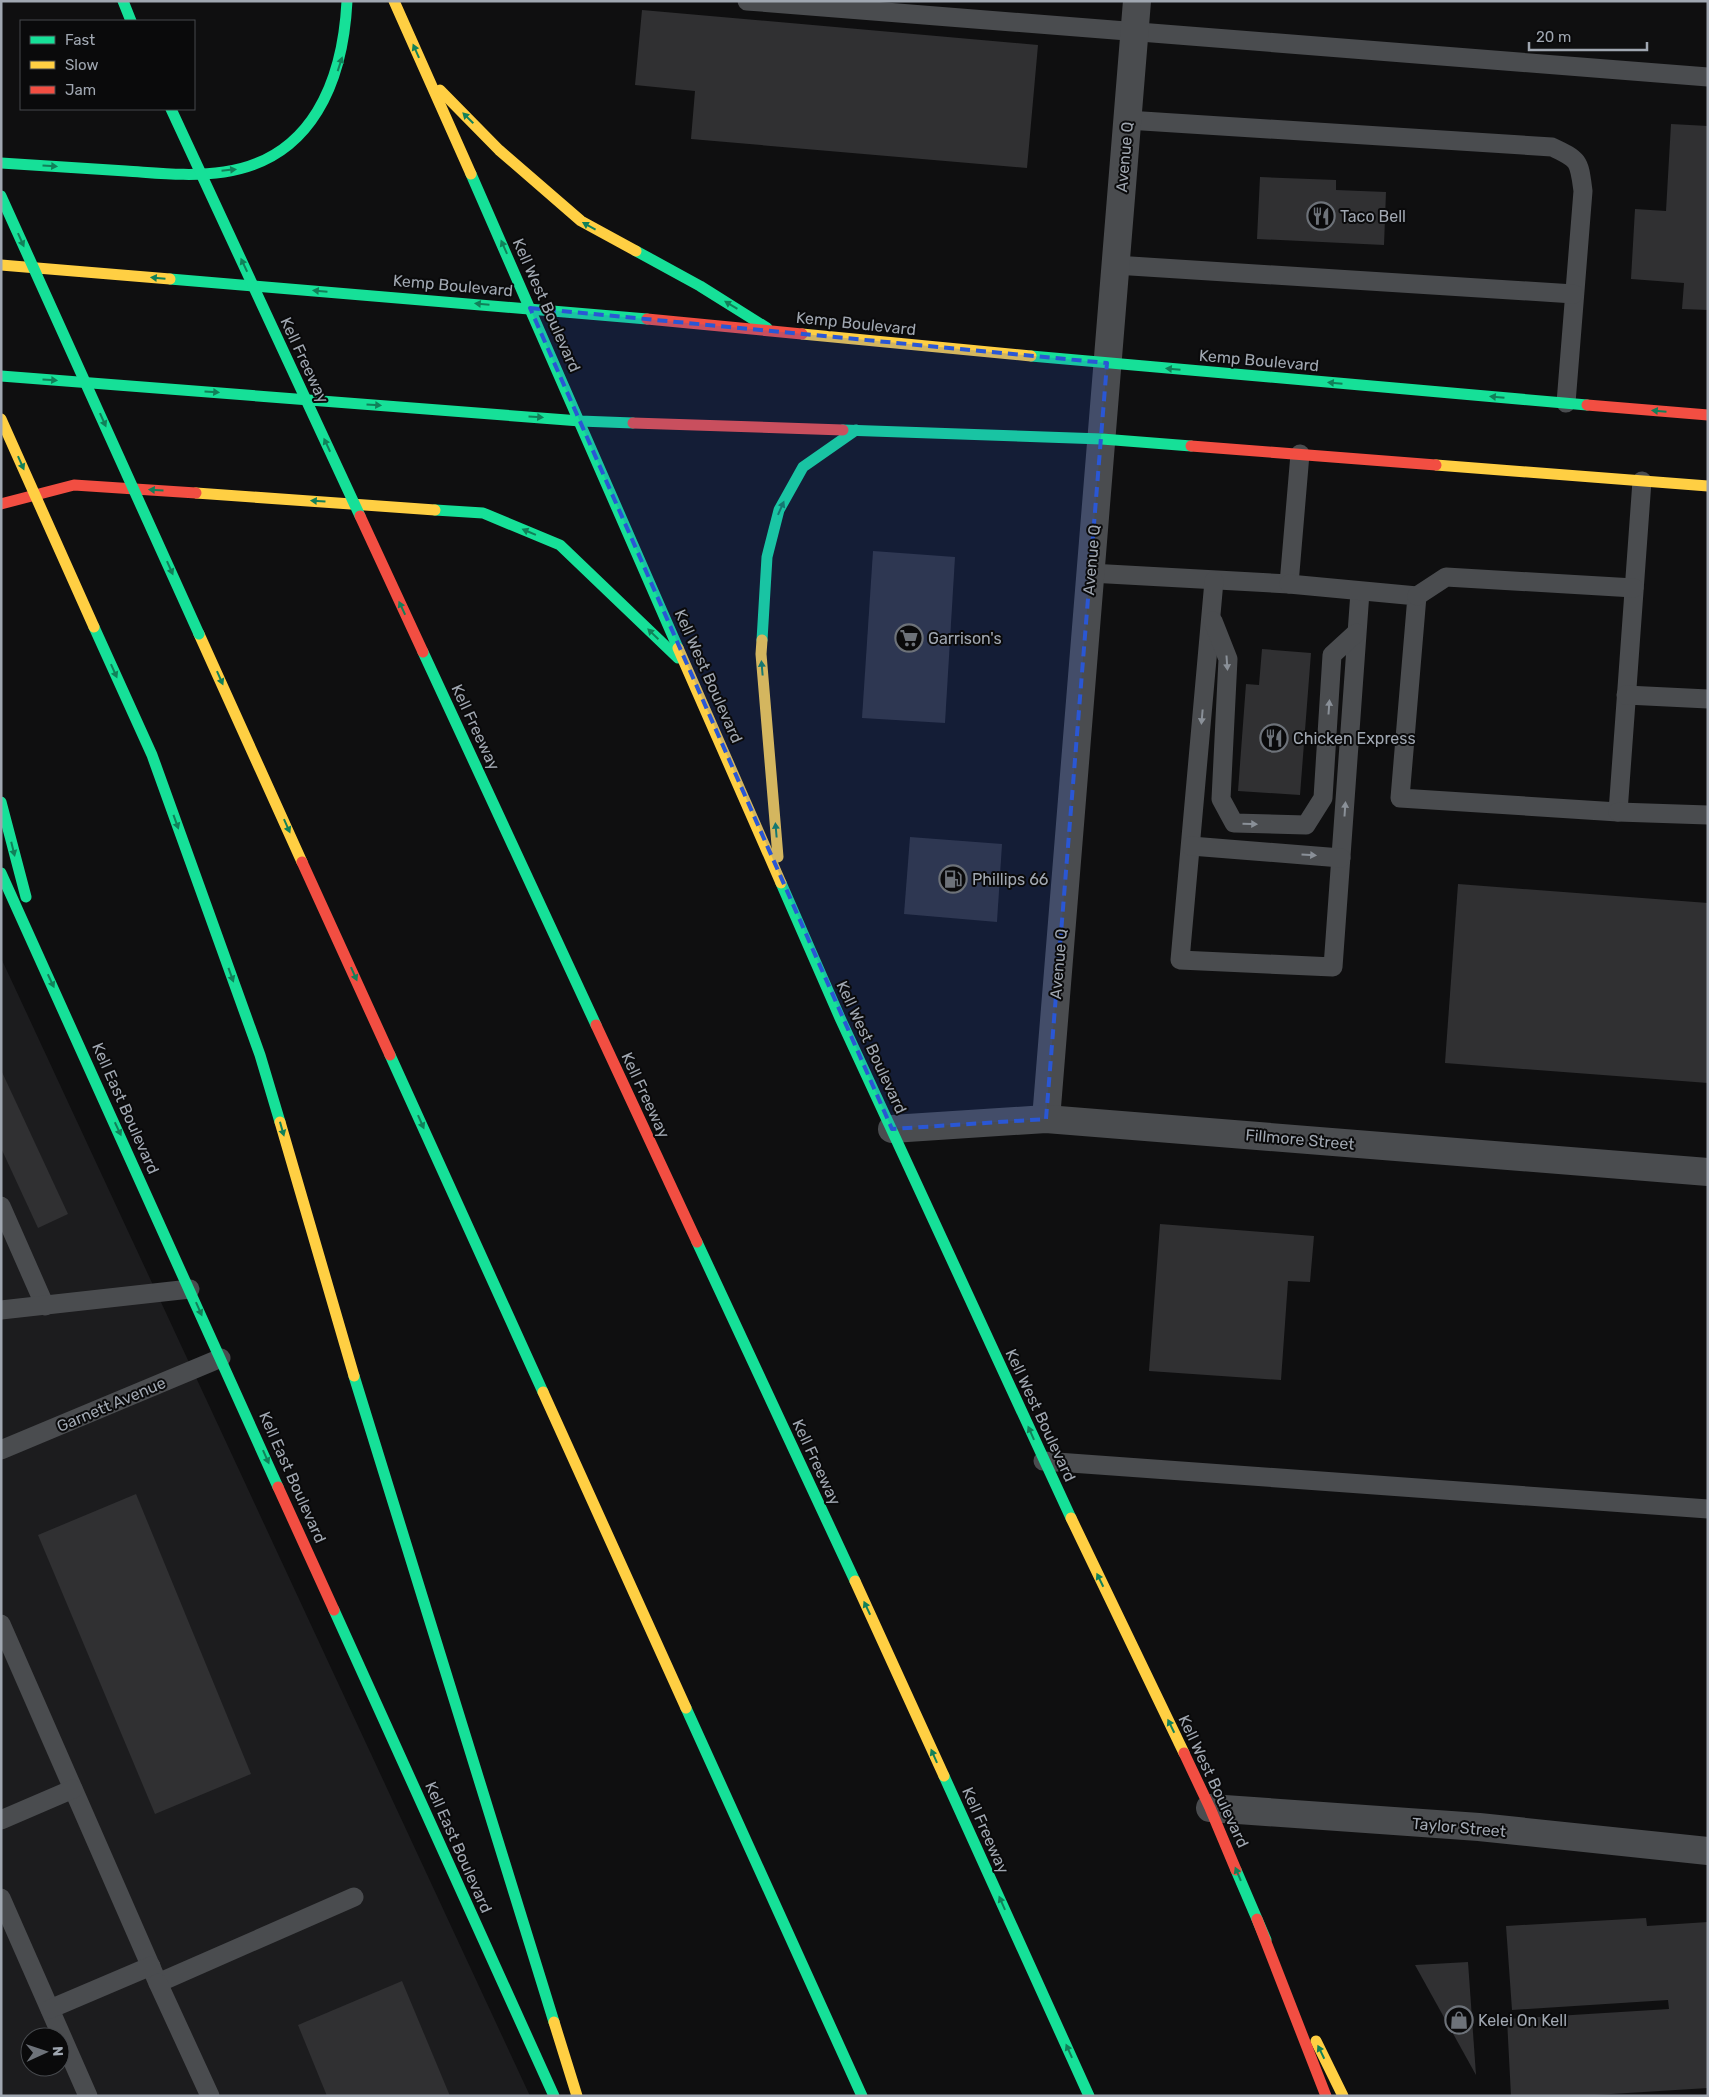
<svg xmlns="http://www.w3.org/2000/svg" width="1709" height="2097" font-family="Rubik,sans-serif">
  <style>
    .built { fill: #1c1c1e; fill-rule: evenodd }
    .building { fill: #303032 }
    .lines { fill: none; stroke-linecap: round; stroke-linejoin: round }
    .lane { stroke: #4a4c4f; stroke-width: 19 }
    .street { stroke: #4a4c4f; stroke-width: 28 }
    .fast { stroke: #16e098; stroke-width: 11 }
    .slow { stroke: #ffcf43; stroke-width: 11 }
    .jam { stroke: #f24e42; stroke-width: 11 }
    .fast-bridge { stroke: #16e098; stroke-width: 11 }
    .slow-bridge { stroke: #ffcf43; stroke-width: 11 }
    .jam-bridge { stroke: #f24e42; stroke-width: 11 }
    .oneway { fill: #118059 }
    .oneway2 { fill: #8a9098 }
    .marked { fill: #2a57d4; fill-opacity: 0.2; stroke: #2a57d4; stroke-width: 4; stroke-dasharray: 10 6; stroke-linejoin: round }
    .labels { text-anchor: middle; stroke-width: 4; stroke-linejoin: round; paint-order: stroke }
    .street-label { font-size: 16px; fill: #a0a7b1; stroke: #0a0a0b }
    .poi-label { font-size: 16px; fill: #a0a7b1; stroke: #0a0a0b; text-anchor: start }
  </style>
  <rect width="100%" height="100%" fill="#0f0f10"/>
  <path class="built" d="M1,958L530,2096H1ZM30,2037H60V2067H30Z"/>
  <g class="building">
    <path d="M642,10L1038,45L1027,168L691,139L695,91L635,85Z"/>
    <path d="M1671,124L1708,126V310L1682,309L1684,283L1631,279L1635,209L1666,211Z"/>
    <path d="M1260,177L1336,180V190L1386,192L1384,245L1257,239Z"/>
    <path d="M873,551L955,557L945,723L862,718Z"/>
    <path d="M1262,649L1311,653L1300,795L1238,791L1246,684L1259,685Z"/>
    <path d="M910,837L1002,844L997,922L904,914Z"/>
    <path d="M1458,884L1708,903V1083L1445,1063Z"/>
    <path d="M1,1070L68,1214L38,1228L1,1148Z"/>
    <path d="M1160,1224L1314,1236L1310,1282L1288,1281L1281,1380L1149,1371Z"/>
    <path d="M136,1494L251,1774L155,1814L38,1535Z"/>
    <path d="M1646,1918L1647,1926L1708,1922V2088L1579,2096H1511L1507,2019L1669,2009L1668,2000L1512,2010L1506,1926Z"/>
    <path d="M1468,1962L1476,2075L1415,1965Z"/>
    <path d="M402,1981L450,2096H327L298,2025Z"/>
  </g>
  <g class="lines">
    <g class="lane">
      <path d="M747,1L1708,77"/>
      <path d="M1127,120L1552,147C1580,160 1579,161 1583,191L1566,403"/>
      <path d="M1115,265L1574,294"/>
      <path d="M1090,573L1289,584L1300,454"/>
      <path d="M1214,581L1180,960L1333,967L1360,592"/>
      <path d="M1289,584L1417,596L1400,798L1618,812L1642,481"/>
      <path d="M1417,596L1446,577L1634,588"/>
      <path d="M1213,621L1228,659L1221,799L1234,823L1306,825L1323,798L1332,655L1356,633"/>
      <path d="M1626,695L1708,699"/>
      <path d="M1618,812L1708,815"/>
      <path d="M1191,846L1341,858"/>
      <path d="M1,1206L45,1306"/>
      <path d="M1,1310L190,1289"/>
      <path d="M1,1450L221,1358"/>
      <path d="M1043,1461L1708,1509"/>
      <path d="M1,1624L158,1983L354,1897"/>
      <path d="M1,1820L73,1789"/>
      <path d="M1,1898L88,2096"/>
      <path d="M158,1983L210,2096"/>
      <path d="M50,2009L151,1966"/>
    </g>
    <g class="street">
      <path d="M1046,1119L1137,1"/>
      <path d="M892,1129L1046,1119L1708,1172"/>
      <path d="M1210,1808L1479,1827L1708,1851"/>
    </g>
    <g class="fast">
      <path d="M123,1L131,21"/>
      <path d="M1,163C43,166 84,168 126,171C158,173 191,177 224,172C313,159 343,80 347,1"/>
      <path d="M471,174L678,648"/>
      <path d="M636,251L700,286L767,328"/>
      <path d="M170,279L647,319"/>
      <path d="M1031,356L1587,405"/>
      <path d="M1,376L580,421L633,423"/>
      <path d="M843,430L1102,439L1191,446"/>
      <path d="M435,510L483,513L560,545L678,658"/>
      <path d="M94,627L152,755L260,1055L280,1122"/>
      <path d="M762,640L767,557L779,510L803,467L856,430"/>
      <path d="M423,652L596,1025"/>
      <path d="M1,802L26,897"/>
      <path d="M1,873L278,1487"/>
      <path d="M781,883L840,1018L1071,1518"/>
      <path d="M390,1055L543,1392"/>
      <path d="M697,1242L855,1581"/>
      <path d="M354,1376L554,2022"/>
      <path d="M334,1610L554,2096"/>
      <path d="M686,1708L862,2096"/>
      <path d="M944,1776L1089,2096"/>
      <path d="M1236,1870L1266,1940"/>
    </g>
    <g class="slow">
      <path d="M394,1L471,174"/>
      <path d="M440,90L499,150L581,221L636,251"/>
      <path d="M1,265L170,279"/>
      <path d="M802,334L1031,356"/>
      <path d="M1436,465L1708,486"/>
      <path d="M196,493L435,510"/>
      <path d="M199,634L302,862"/>
      <path d="M762,640L761,654L778,857"/>
      <path d="M678,648L781,883"/>
      <path d="M280,1122L354,1376"/>
      <path d="M543,1392L686,1708"/>
      <path d="M1071,1518L1184,1753"/>
      <path d="M855,1581L944,1776"/>
      <path d="M554,2022L577,2096"/>
      <path d="M1316,2041L1343,2096"/>
    </g>
    <g class="jam">
      <path d="M647,319L802,334"/>
      <path d="M1587,405L1708,415"/>
      <path d="M633,423L843,430"/>
      <path d="M1191,446L1436,465"/>
      <path d="M1,504L74,485L196,493"/>
      <path d="M302,862L390,1055"/>
      <path d="M596,1025L697,1242"/>
      <path d="M278,1487L334,1610"/>
      <path d="M1184,1753L1210,1808L1236,1870"/>
      <path d="M1257,1919L1326,2096"/>
    </g>
    <g class="fast-bridge">
      <path d="M171,109L360,516"/>
      <path d="M1,196L199,634"/>
    </g>
    <path class="slow-bridge" d="M1,419L94,627"/>
    <path class="jam-bridge" d="M360,516L423,652"/>
  </g>
  <defs><path id="oneway-solid" d="M-6-.8H1V-3.2L6.5 0L1 3.2V.8H-6Z" transform="scale(1.25)"/></defs>
  <g class="oneway">
    <use href="#oneway-solid" transform="translate(416 51) rotate(-114)"/>
    <use href="#oneway-solid" transform="translate(340 64) rotate(-72)"/>
    <use href="#oneway-solid" transform="translate(468 118) rotate(-135)"/>
    <use href="#oneway-solid" transform="translate(50 166) rotate(4)"/>
    <use href="#oneway-solid" transform="translate(229 170) rotate(-6)"/>
    <use href="#oneway-solid" transform="translate(589 226) rotate(-151)"/>
    <use href="#oneway-solid" transform="translate(21 240) rotate(66)"/>
    <use href="#oneway-solid" transform="translate(504 247) rotate(-114)"/>
    <use href="#oneway-solid" transform="translate(244 265) rotate(-115)"/>
    <use href="#oneway-solid" transform="translate(158 278) rotate(-175)"/>
    <use href="#oneway-solid" transform="translate(320 291) rotate(-175)"/>
    <use href="#oneway-solid" transform="translate(482 304) rotate(-175)"/>
    <use href="#oneway-solid" transform="translate(731 305) rotate(-149)"/>
    <use href="#oneway-solid" transform="translate(1173 369) rotate(-175)"/>
    <use href="#oneway-solid" transform="translate(50 380) rotate(4)"/>
    <use href="#oneway-solid" transform="translate(1335 383) rotate(-175)"/>
    <use href="#oneway-solid" transform="translate(212 392) rotate(4)"/>
    <use href="#oneway-solid" transform="translate(1497 397) rotate(-175)"/>
    <use href="#oneway-solid" transform="translate(374 405) rotate(4)"/>
    <use href="#oneway-solid" transform="translate(1659 411) rotate(-175)"/>
    <use href="#oneway-solid" transform="translate(536 417) rotate(4)"/>
    <use href="#oneway-solid" transform="translate(103 420) rotate(66)"/>
    <use href="#oneway-solid" transform="translate(327 445) rotate(-115)"/>
    <use href="#oneway-solid" transform="translate(21 463) rotate(66)"/>
    <use href="#oneway-solid" transform="translate(156 490) rotate(-176)"/>
    <use href="#oneway-solid" transform="translate(318 501) rotate(-176)"/>
    <use href="#oneway-solid" transform="translate(781 508) rotate(-66)"/>
    <use href="#oneway-solid" transform="translate(529 532) rotate(-157)"/>
    <use href="#oneway-solid" transform="translate(170 568) rotate(66)"/>
    <use href="#oneway-solid" transform="translate(402 608) rotate(-115)"/>
    <use href="#oneway-solid" transform="translate(653 634) rotate(-136)"/>
    <use href="#oneway-solid" transform="translate(762 668) rotate(-95)"/>
    <use href="#oneway-solid" transform="translate(114 671) rotate(66)"/>
    <use href="#oneway-solid" transform="translate(220 678) rotate(66)"/>
    <use href="#oneway-solid" transform="translate(176 822) rotate(70)"/>
    <use href="#oneway-solid" transform="translate(287 826) rotate(66)"/>
    <use href="#oneway-solid" transform="translate(776 830) rotate(-95)"/>
    <use href="#oneway-solid" transform="translate(13 849) rotate(76)"/>
    <use href="#oneway-solid" transform="translate(354 974) rotate(66)"/>
    <use href="#oneway-solid" transform="translate(231 975) rotate(70)"/>
    <use href="#oneway-solid" transform="translate(51 981) rotate(65)"/>
    <use href="#oneway-solid" transform="translate(421 1122) rotate(66)"/>
    <use href="#oneway-solid" transform="translate(118 1129) rotate(65)"/>
    <use href="#oneway-solid" transform="translate(282 1129) rotate(74)"/>
    <use href="#oneway-solid" transform="translate(199 1309) rotate(66)"/>
    <use href="#oneway-solid" transform="translate(1031 1433) rotate(-114)"/>
    <use href="#oneway-solid" transform="translate(266 1457) rotate(66)"/>
    <use href="#oneway-solid" transform="translate(1100 1580) rotate(-116)"/>
    <use href="#oneway-solid" transform="translate(867 1608) rotate(-115)"/>
    <use href="#oneway-solid" transform="translate(1171 1726) rotate(-116)"/>
    <use href="#oneway-solid" transform="translate(934 1756) rotate(-114)"/>
    <use href="#oneway-solid" transform="translate(1238 1874) rotate(-113)"/>
    <use href="#oneway-solid" transform="translate(1002 1903) rotate(-114)"/>
    <use href="#oneway-solid" transform="translate(1069 2051) rotate(-114)"/>
    <use href="#oneway-solid" transform="translate(1321 2052) rotate(-116)"/>
  </g>
  <g class="oneway2">
    <use href="#oneway-solid" transform="translate(1227 663) rotate(86)"/>
    <use href="#oneway-solid" transform="translate(1329 707) rotate(-86)"/>
    <use href="#oneway-solid" transform="translate(1202 717) rotate(95)"/>
    <use href="#oneway-solid" transform="translate(1345 809) rotate(-86)"/>
    <use href="#oneway-solid" transform="translate(1250 824) rotate(1)"/>
    <use href="#oneway-solid" transform="translate(1309 855) rotate(4)"/>
  </g>
  <path class="marked" d="M530,308L1107,363L1046,1119L892,1129Z"/>
  <defs>
    <g id="restaurant-ring" transform="scale(1.4375)"><circle r="9.5" fill="#0a0a0b" stroke="#6d7279" stroke-width="1.5"/><path d="M-5-6h1v4h1v-4h1v4h1v-4h1v5L-1.5 .5V6h-2V.5L-5-1ZM5-6V6H3V1.5H1.5Q1.5-4 5-6Z" fill="#6d7279"/></g>
    <g id="supermarket-ring" transform="scale(1.4375)"><circle r="9.5" fill="#0a0a0b" stroke="#6d7279" stroke-width="1.5"/><path d="M-6-5.5h2.5l.6 2H6L4.5 2H-2.5L-4.4-4H-6ZM-1.5 3.2a1.3 1.3 0 1 0 .1 0ZM3 3.2a1.3 1.3 0 1 0 .1 0Z" fill="#6d7279"/></g>
    <g id="fuel-ring" transform="scale(1.4375)"><circle r="9.5" fill="#0a0a0b" stroke="#6d7279" stroke-width="1.5"/><path d="M-5.5-6h7V0h2V4h1.3V-2.5L3-4.5l.8-.8L6-3V5H2.5V1h-1V6h-7ZM-4.2-4.7v3.2H.2V-4.7Z" fill="#6d7279"/></g>
    <g id="shop-ring" transform="scale(1.4375)"><circle r="9.5" fill="#0a0a0b" stroke="#6d7279" stroke-width="1.5"/><path d="M-5-2.5h2.3a2.7 3.5 0 0 1 5.4 0H5L5.5 6h-11ZM-1.5-2.5h3a1.5 2.3 0 0 0-3 0Z" fill="#6d7279"/></g>
  </defs>
  <g fill-rule="evenodd">
    <use href="#restaurant-ring" x="1321" y="216"/>
    <use href="#supermarket-ring" x="909" y="638"/>
    <use href="#restaurant-ring" x="1274" y="738"/>
    <use href="#fuel-ring" x="953" y="879"/>
    <use href="#shop-ring" x="1459" y="2020"/>
  </g>
  <g class="labels">
    <g class="street-label">
      <text transform="translate(1124 157) rotate(-85)" y="6">Avenue Q</text>
      <text transform="translate(453 285) rotate(5)" y="6">Kemp Boulevard</text>
      <text transform="translate(547 305) rotate(66)" y="6">Kell West Boulevard</text>
      <text transform="translate(856 323) rotate(6)" y="6">Kemp Boulevard</text>
      <text transform="translate(305 360) rotate(65)" y="6">Kell Freeway</text>
      <text transform="translate(1259 360) rotate(5)" y="6">Kemp Boulevard</text>
      <text transform="translate(1091 560) rotate(-85)" y="6">Avenue Q</text>
      <text transform="translate(709 676) rotate(66)" y="6">Kell West Boulevard</text>
      <text transform="translate(476 727) rotate(65)" y="6">Kell Freeway</text>
      <text transform="translate(1058 964) rotate(-85)" y="6">Avenue Q</text>
      <text transform="translate(872 1047) rotate(65)" y="6">Kell West Boulevard</text>
      <text transform="translate(646 1095) rotate(65)" y="6">Kell Freeway</text>
      <text transform="translate(126 1108) rotate(66)" y="6">Kell East Boulevard</text>
      <text transform="translate(1300 1139) rotate(5)" y="6">Fillmore Street</text>
      <text transform="translate(111 1404) rotate(-23)" y="6">Garnett Avenue</text>
      <text transform="translate(1041 1415) rotate(65)" y="6">Kell West Boulevard</text>
      <text transform="translate(817 1462) rotate(65)" y="6">Kell Freeway</text>
      <text transform="translate(293 1477) rotate(66)" y="6">Kell East Boulevard</text>
      <text transform="translate(1214 1781) rotate(65)" y="6">Kell West Boulevard</text>
      <text transform="translate(1459 1827) rotate(5)" y="6">Taylor Street</text>
      <text transform="translate(986 1830) rotate(66)" y="6">Kell Freeway</text>
      <text transform="translate(459 1847) rotate(66)" y="6">Kell East Boulevard</text>
    </g>
    <g class="poi-label">
      <text x="1340" y="222">Taco Bell</text>
      <text x="928" y="644">Garrison's</text>
      <text x="1293" y="744">Chicken Express</text>
      <text x="972" y="885">Phillips 66</text>
      <text x="1478" y="2026">Kelei On Kell</text>
    </g>
  </g>
  <rect width="1709" height="2097" fill="none" stroke="#a0a7b1" stroke-width="5"/>
  <rect x="20" y="20" width="175" height="90" fill="#0a0a0b" stroke="#46494d"/>
  <rect x="30" y="36" width="25" height="8" fill="#16e098" stroke="#46494d"/>
  <text x="65" y="45" font-size="15" fill="#a0a7b1">Fast</text>
  <rect x="30" y="61" width="25" height="8" fill="#ffcf43" stroke="#46494d"/>
  <text x="65" y="70" font-size="15" fill="#a0a7b1">Slow</text>
  <rect x="30" y="86" width="25" height="8" fill="#f24e42" stroke="#46494d"/>
  <text x="65" y="95" font-size="15" fill="#a0a7b1">Jam</text>
  <g transform="translate(45 2052) rotate(87)"><circle r="24" fill="#0a0a0b" stroke="#46494d"/>
  <path d="M0-4L9 19L0 12L-9 19Z" fill="#6d7279"/>
  <text y="-8" font-size="14" font-weight="bold" text-anchor="middle" fill="#a0a7b1">N</text>
  </g>
  <path d="M1529 42v8h118v-8" fill="none" stroke="#a0a7b1" stroke-width="2.5"/>
  <text x="1536" y="42" font-size="15" fill="#a0a7b1" stroke="#0a0a0b" stroke-width="4" paint-order="stroke">20 m</text>
</svg>
